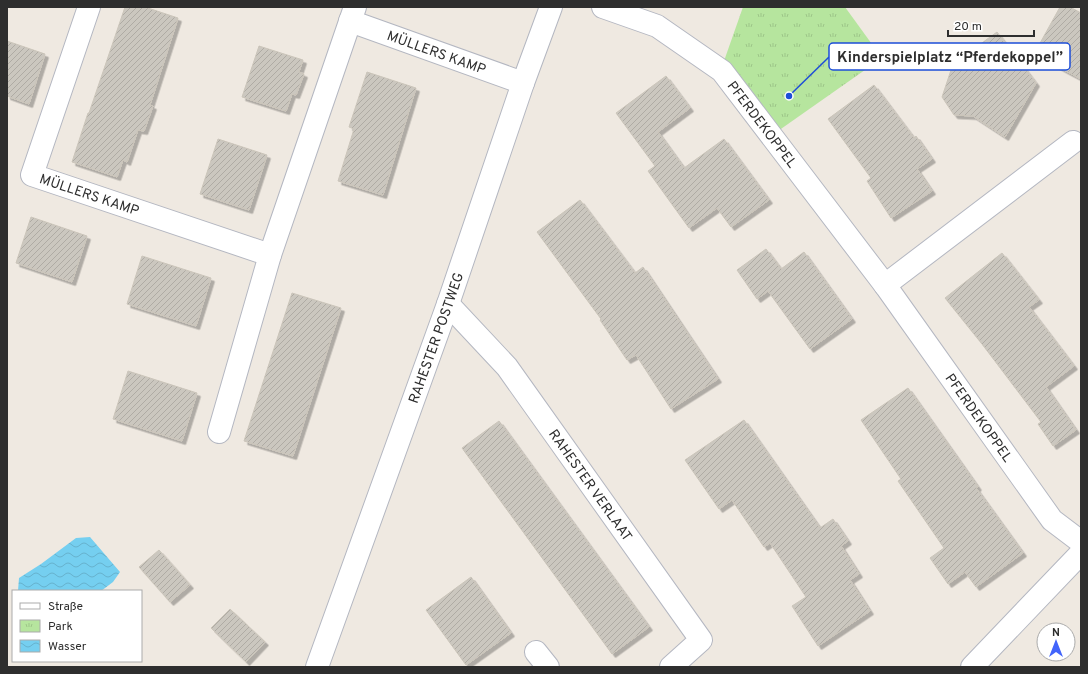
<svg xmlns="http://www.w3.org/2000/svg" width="1088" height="674" font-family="Overpass,sans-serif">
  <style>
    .park { fill: url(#park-tufts) }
    .water { fill: url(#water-waves) }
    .building { fill: url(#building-hatch); stroke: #cbc5ba; filter: url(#shadow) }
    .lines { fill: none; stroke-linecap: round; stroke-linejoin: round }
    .minor-casing { stroke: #b4b7c1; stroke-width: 24 }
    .minor { stroke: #fff; stroke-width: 22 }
    .labels { text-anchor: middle; stroke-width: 3; stroke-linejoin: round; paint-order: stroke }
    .street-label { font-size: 14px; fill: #2e2e2e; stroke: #fff }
    .leader { fill: none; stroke: #1d4ed8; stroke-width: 1.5 }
    .callout-dot { fill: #1d4ed8; stroke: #fff; stroke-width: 1.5 }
    .callout { fill: #fff; stroke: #1d4ed8; stroke-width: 1.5 }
    .callout-label { font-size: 15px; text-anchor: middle; font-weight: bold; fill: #2e2e2e }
  </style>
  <defs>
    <pattern id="park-tufts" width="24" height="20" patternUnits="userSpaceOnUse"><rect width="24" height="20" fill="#b6e59e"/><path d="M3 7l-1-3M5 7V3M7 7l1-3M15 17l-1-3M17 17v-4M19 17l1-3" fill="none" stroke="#9dc588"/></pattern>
    <pattern id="water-waves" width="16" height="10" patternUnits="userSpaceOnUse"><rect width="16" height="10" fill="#75cff0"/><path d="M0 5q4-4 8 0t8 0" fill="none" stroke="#66b2ce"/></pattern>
    <pattern id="building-hatch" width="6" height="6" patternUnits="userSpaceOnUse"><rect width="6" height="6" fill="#cbc7bf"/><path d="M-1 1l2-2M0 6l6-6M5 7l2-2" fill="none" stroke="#afaba4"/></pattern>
    <filter id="shadow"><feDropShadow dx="3.5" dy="3.5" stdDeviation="0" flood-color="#0004"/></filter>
  </defs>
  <rect width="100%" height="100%" fill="#efe9e1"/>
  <path class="park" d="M743,7H845L882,58L778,131L724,61Z"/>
  <path class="water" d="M90,537L120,572L113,582L101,591H18L19,578L41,564L76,538Z"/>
  <g class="building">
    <path d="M125,7H145L178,18L150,105L153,106L144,131L138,130L127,162L123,160L117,177L72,162L88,113H89Z"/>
    <path d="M1060,7H1070L1081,13V79L1034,54Z"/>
    <path d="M997,32L1036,83L1005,137L973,116L954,115L942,97L953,64Z"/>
    <path d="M7,41L45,54L29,104L7,96Z"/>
    <path d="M259,46L303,60L299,72L304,74L296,95L292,94L286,111L242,97Z"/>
    <path d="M367,72L416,88L383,195L338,181L354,129L349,127Z"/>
    <path d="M666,76L690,108L658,132L684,168L724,139L769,200L731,227L717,208L689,228L648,171L655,166L616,113Z"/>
    <path d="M874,85L914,138L916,136L932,159L917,169L932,191L891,218L867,181L871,178L828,119Z"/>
    <path d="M218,139L267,155L249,210L200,194Z"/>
    <path d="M580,200L635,273L643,267L718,379L671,409L636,355L627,360L600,320L601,319L537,232Z"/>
    <path d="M31,217L87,236L72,282L16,263Z"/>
    <path d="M766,249L781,269L804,252L852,319L810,349L768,291L757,299L737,270Z"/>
    <path d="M1002,253L1039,300L1029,307L1074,366L1046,387L1076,430L1053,446L1038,424L1041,422L982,344L945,298Z"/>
    <path d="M142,256L211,278L196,326L127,304Z"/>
    <path d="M292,293L341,308L293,456L244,441Z"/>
    <path d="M128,371L197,393L182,441L113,419Z"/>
    <path d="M908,388L978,487L976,488L1023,553L976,587L965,572L948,584L930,558L944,548L898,481L901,479L861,420Z"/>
    <path d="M744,420L820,528L833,519L848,541L841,546L859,574L850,580L870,611L818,646L792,606L806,597L770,543L764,547L732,500L719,509L685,460Z"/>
    <path d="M499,421L649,627L612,654L462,448Z"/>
    <path d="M159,550L190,585L170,602L139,567Z"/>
    <path d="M471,577L511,633L466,665L426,610Z"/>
    <path d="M230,609L265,642L246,662L211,628Z"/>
  </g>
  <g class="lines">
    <g class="minor-casing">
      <g id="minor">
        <path id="s1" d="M89,7L32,175L270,255"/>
        <path id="s2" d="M603,7L657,26L722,71L885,285L1052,520L1081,542"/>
        <path id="s3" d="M350,21L523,83"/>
        <path d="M885,285L1073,142"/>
        <path id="s4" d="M448,304L507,367L701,640L671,667"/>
        <path d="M219,432L270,255L355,7"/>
        <path d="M536,652L548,667"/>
        <path id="s5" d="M317,667L448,304L523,83L551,7"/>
        <path d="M972,667L1081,553"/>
      </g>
    </g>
    <use href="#minor" class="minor"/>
  </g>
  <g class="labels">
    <g class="street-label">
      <text dy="5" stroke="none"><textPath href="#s3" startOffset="92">MÜLLERS KAMP</textPath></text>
      <text dy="5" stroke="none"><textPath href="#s2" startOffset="203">PFERDEKOPPEL</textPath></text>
      <text dy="5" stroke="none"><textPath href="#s1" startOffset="238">MÜLLERS KAMP</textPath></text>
      <text dy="5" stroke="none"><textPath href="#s5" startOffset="350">RAHESTER POSTWEG</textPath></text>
      <text dy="5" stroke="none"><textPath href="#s2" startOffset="568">PFERDEKOPPEL</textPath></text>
      <text dy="5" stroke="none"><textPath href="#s4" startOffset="231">RAHESTER VERLAAT</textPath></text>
    </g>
  </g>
  <path class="leader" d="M789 96L829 57"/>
  <circle class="callout-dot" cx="789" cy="96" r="4"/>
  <rect class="callout" x="829" y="43" width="241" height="27" rx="4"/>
  <g class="callout-label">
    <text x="950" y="62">Kinderspielplatz “Pferdekoppel”</text>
  </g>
  <rect width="1088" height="674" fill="none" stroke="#2e2e2e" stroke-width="16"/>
  <rect x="12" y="590" width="130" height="72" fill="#ffffff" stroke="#ababab"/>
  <rect x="20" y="603" width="20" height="6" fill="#ffffff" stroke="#ababab"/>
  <text x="48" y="610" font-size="12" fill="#2e2e2e">Straße</text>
  <rect x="20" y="620" width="20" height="12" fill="url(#park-tufts)" stroke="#ababab"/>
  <text x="48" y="630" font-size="12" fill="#2e2e2e">Park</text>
  <rect x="20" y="640" width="20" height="12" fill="url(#water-waves)" stroke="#ababab"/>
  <text x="48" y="650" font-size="12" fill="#2e2e2e">Wasser</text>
  <g transform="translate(1056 642)"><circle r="19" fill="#ffffff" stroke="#ababab"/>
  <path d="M0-3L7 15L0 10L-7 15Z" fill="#4264fb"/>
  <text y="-6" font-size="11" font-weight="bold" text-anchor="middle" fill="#2e2e2e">N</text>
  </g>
  <path d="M948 30v6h86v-6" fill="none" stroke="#2e2e2e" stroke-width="2"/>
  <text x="954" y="30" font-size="12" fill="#2e2e2e" stroke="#ffffff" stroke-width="3" paint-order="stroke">20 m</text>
</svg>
